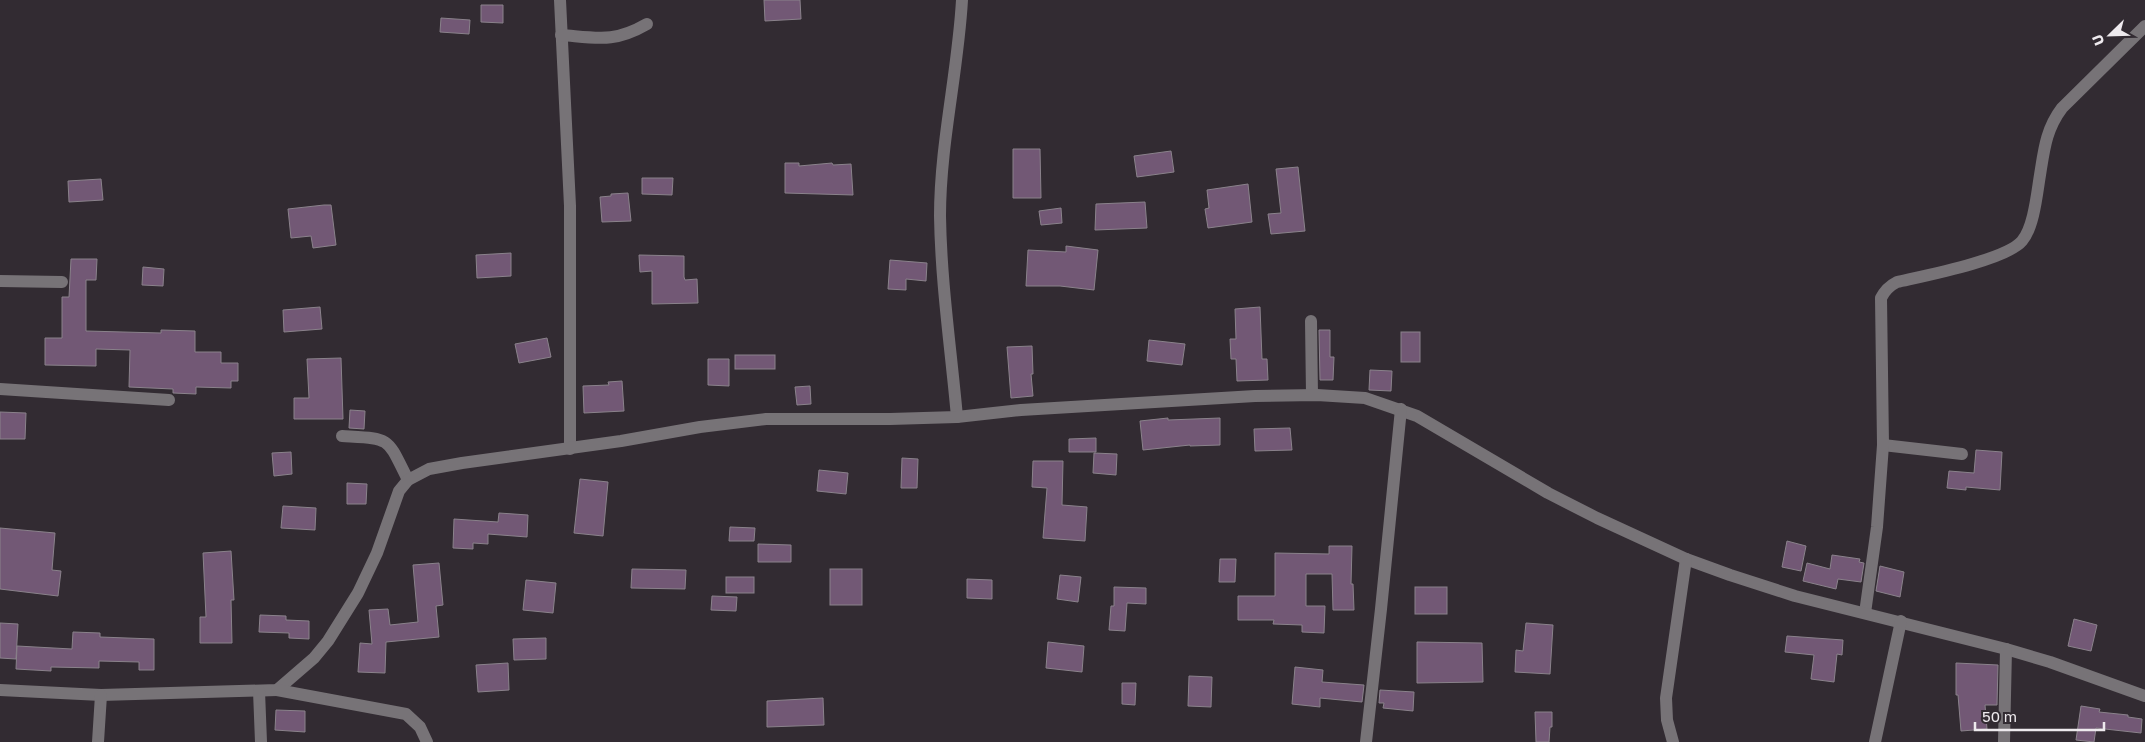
<svg xmlns="http://www.w3.org/2000/svg" width="2145" height="742" font-family="'Golos Text',sans-serif">
  <style>
    .building { fill: #725875; stroke: #8a828b }
    .lines { fill: none; stroke-linecap: round; stroke-linejoin: round }
    .minor { stroke: #777377; stroke-width: 12 }
  </style>
  <rect width="100%" height="100%" fill="#322b32"/>
  <g class="building">
    <path d="M764,0H800L801,19L765,21Z"/>
    <path d="M481,5H503V23L481,22Z"/>
    <path d="M441,18L470,20L469,34L440,32Z"/>
    <path d="M1013,149H1040L1041,198H1013Z"/>
    <path d="M1171,151L1174,172L1137,177L1134,156Z"/>
    <path d="M785,163H799V166L832,163L833,165L851,164L853,195L785,193Z"/>
    <path d="M1298,167L1305,231L1271,234L1268,214L1281,213L1276,169Z"/>
    <path d="M642,178H673L672,195L642,194Z"/>
    <path d="M101,179L103,200L69,202L68,181Z"/>
    <path d="M1248,184L1252,222L1208,228L1205,209L1209,208L1207,190Z"/>
    <path d="M628,193L631,221L602,222L600,197L611,196V194Z"/>
    <path d="M1145,202L1147,228L1095,230L1096,204Z"/>
    <path d="M324,205H331L336,245L313,248L311,236L291,238L288,209Z"/>
    <path d="M1061,208L1062,223L1041,225L1039,211Z"/>
    <path d="M1066,246L1098,250L1094,290L1060,286H1026L1028,250L1066,252Z"/>
    <path d="M511,253V276L477,278L476,255Z"/>
    <path d="M639,255L684,256V277L685,280L697,279L698,303L652,304V271L640,272Z"/>
    <path d="M71,259H97L96,280H86V331L161,333V330L195,331V352H221V363H238V381H231V388L196,387V394L173,393V389L129,387L130,350L96,349V366L45,365V338H62V297H69Z"/>
    <path d="M890,260L927,263L926,281L906,279V290L888,289Z"/>
    <path d="M143,267L164,269L163,286L142,285Z"/>
    <path d="M320,307L322,329L284,332L283,310Z"/>
    <path d="M1260,307L1262,359H1267L1268,380L1237,381L1236,359H1231L1230,339H1236L1235,309Z"/>
    <path d="M1319,330H1330V357H1334L1333,380H1320Z"/>
    <rect x="1401" y="332" width="19" height="30"/>
    <path d="M547,338L551,357L519,363L515,344Z"/>
    <path d="M1149,340L1185,344L1182,365L1147,361Z"/>
    <path d="M1032,346L1033,374H1031L1033,396L1011,398L1007,347Z"/>
    <rect x="735" y="355" width="40" height="14"/>
    <path d="M341,358L343,419H294V398H309L307,359Z"/>
    <path d="M708,359H729V386L708,385Z"/>
    <path d="M1370,370L1392,371L1391,391L1369,390Z"/>
    <path d="M622,381L624,411L584,413L583,386L609,385L608,382Z"/>
    <path d="M810,386L811,404L797,405L795,387Z"/>
    <path d="M350,410L365,411L364,429L349,428Z"/>
    <path d="M0,412L26,413L25,439H0Z"/>
    <path d="M1168,418V420L1220,418V445L1190,446V445L1143,450L1140,421Z"/>
    <path d="M1290,428L1292,450L1255,451L1254,429Z"/>
    <path d="M1096,438V452H1069V439Z"/>
    <path d="M1976,450L2002,452L2000,490L1966,487V490L1947,488L1949,471L1974,473Z"/>
    <path d="M291,452L292,474L274,476L272,453Z"/>
    <path d="M1094,453L1117,454L1116,475L1093,473Z"/>
    <path d="M902,458L918,459L917,488H901Z"/>
    <path d="M1033,461H1063L1062,505L1087,507L1085,541L1043,538L1047,488L1032,487Z"/>
    <path d="M819,470L848,473L846,494L817,491Z"/>
    <path d="M580,479L608,482L603,536L574,533Z"/>
    <path d="M347,483L367,484L366,504H347Z"/>
    <path d="M283,506L316,508L315,530L281,528Z"/>
    <path d="M499,513L528,515L527,537L488,534V544L473,543V549L453,548L454,519L498,522Z"/>
    <path d="M730,527L755,528L754,541H729Z"/>
    <path d="M0,528L55,533L52,570L61,571L58,596L0,589Z"/>
    <path d="M1787,541L1806,546L1801,571L1782,567Z"/>
    <path d="M758,544L791,545V562H758Z"/>
    <path d="M1329,546H1352L1351,584H1353L1354,610H1333L1332,574H1306V606H1325L1324,633L1302,632V625L1273,624L1274,620H1238V596H1275V553L1329,554Z"/>
    <path d="M231,551L234,600H231L232,643H200V617H206L203,553Z"/>
    <path d="M1832,555L1860,559L1859,562L1864,563L1861,582L1838,579L1836,589L1803,581L1807,563L1830,569Z"/>
    <path d="M1220,559H1236L1235,582H1219Z"/>
    <path d="M439,563L443,605L436,606L439,637L386,642L385,673L358,672L360,643L372,644L369,610L388,609L390,625L418,622L413,565Z"/>
    <path d="M1880,566L1904,572L1900,597L1876,591Z"/>
    <path d="M632,569L686,570L685,589L631,588Z"/>
    <rect x="830" y="569" width="32" height="36"/>
    <path d="M1060,575L1081,577L1078,602L1057,599Z"/>
    <rect x="726" y="577" width="28" height="16"/>
    <path d="M967,579L992,580V599L967,598Z"/>
    <path d="M526,580L556,583L553,613L523,610Z"/>
    <path d="M1114,587L1146,588V604L1127,603L1125,631L1109,630L1111,606H1114Z"/>
    <rect x="1415" y="587" width="32" height="27"/>
    <path d="M712,596L737,597L736,611L711,610Z"/>
    <path d="M260,615L286,616V620L309,621V639L289,638V633L259,632Z"/>
    <path d="M2074,619L2097,625L2091,651L2068,646Z"/>
    <path d="M0,623L18,624L16,659L0,658Z"/>
    <path d="M1526,623L1553,625L1550,674L1515,672L1516,650L1523,651Z"/>
    <path d="M73,632L100,633V637L154,639V670H139V662L99,661V668L51,667V671L16,669L17,646L72,649Z"/>
    <path d="M1787,636L1843,640L1842,655L1837,654L1834,682L1811,679L1814,655L1785,652Z"/>
    <path d="M546,638V659L514,660L513,639Z"/>
    <path d="M1048,642L1084,646L1082,672L1046,668Z"/>
    <path d="M1417,642L1482,643L1483,682L1417,683Z"/>
    <path d="M508,663L509,690L478,692L476,665Z"/>
    <path d="M1956,663L1998,665L1997,705H1985L1987,729L1961,731L1958,695H1956Z"/>
    <path d="M1295,667L1323,670L1322,682L1364,685L1362,702L1320,698V707L1292,704Z"/>
    <path d="M1189,676L1212,677L1211,707L1188,706Z"/>
    <path d="M1122,683H1136L1135,705L1122,704Z"/>
    <path d="M1380,690L1414,692L1413,711L1383,708L1384,703H1379Z"/>
    <path d="M823,698L824,725L767,727V701Z"/>
    <path d="M2081,706L2100,709L2099,712L2128,715V717L2142,719L2141,733L2096,728L2094,742L2076,740Z"/>
    <path d="M276,710L305,711V732L275,730Z"/>
    <path d="M1535,712H1552V727H1550L1549,742H1536Z"/>
  </g>
  <g class="lines">
    <g class="minor">
      <path d="M560,0L570,206V449"/>
      <path d="M561,35C598,38 614,43 647,24"/>
      <path d="M0,281L62,282"/>
      <path d="M1311,321L1312,395"/>
      <path d="M0,389L169,400"/>
      <path d="M957,417C951,350 941,283 940,216C940,144 958,72 962,0"/>
      <path d="M342,436C392,439 386,436 408,480"/>
      <path d="M1883,445L1962,454"/>
      <path d="M1865,613L1877,527L1883,445L1881,298C1885,290 1889,286 1897,282C1923,276 2006,260 2022,241C2034,227 2037,193 2040,175C2044,150 2046,129 2062,108L2145,26"/>
      <path d="M0,690L101,695L277,690L314,658L328,641L358,593L377,553L399,491L408,480L429,469L462,463L621,441L700,427L766,419H890L957,417L1021,410L1255,396L1317,395L1365,398L1417,416L1548,493L1597,518L1686,559L1730,575L1795,596L2006,649L2050,662L2145,696"/>
      <path d="M277,690L406,714L420,727L427,742"/>
      <path d="M259,691L261,742"/>
      <path d="M98,742L101,695"/>
      <path d="M1366,742L1381,609L1401,409"/>
      <path d="M1673,742L1667,720L1666,698L1686,559"/>
      <path d="M1875,742L1901,621"/>
      <path d="M2004,742L2006,649"/>
    </g>
  </g>
  <g transform="translate(2110 35) rotate(247)" stroke="#322b32" stroke-width="4" paint-order="stroke">
  <path d="M0-4L9 19L0 12L-9 19Z" fill="#eeeaee"/>
  <text y="-8" font-size="14" font-weight="bold" text-anchor="middle" fill="#eeeaee">U</text>
  </g>
  <path d="M1975 722v8h129v-8" fill="none" stroke="#eeeaee" stroke-width="2.5"/>
  <text x="1982" y="722" font-size="15" fill="#eeeaee" stroke="#322b32" stroke-width="4" paint-order="stroke">50 m</text>
</svg>
